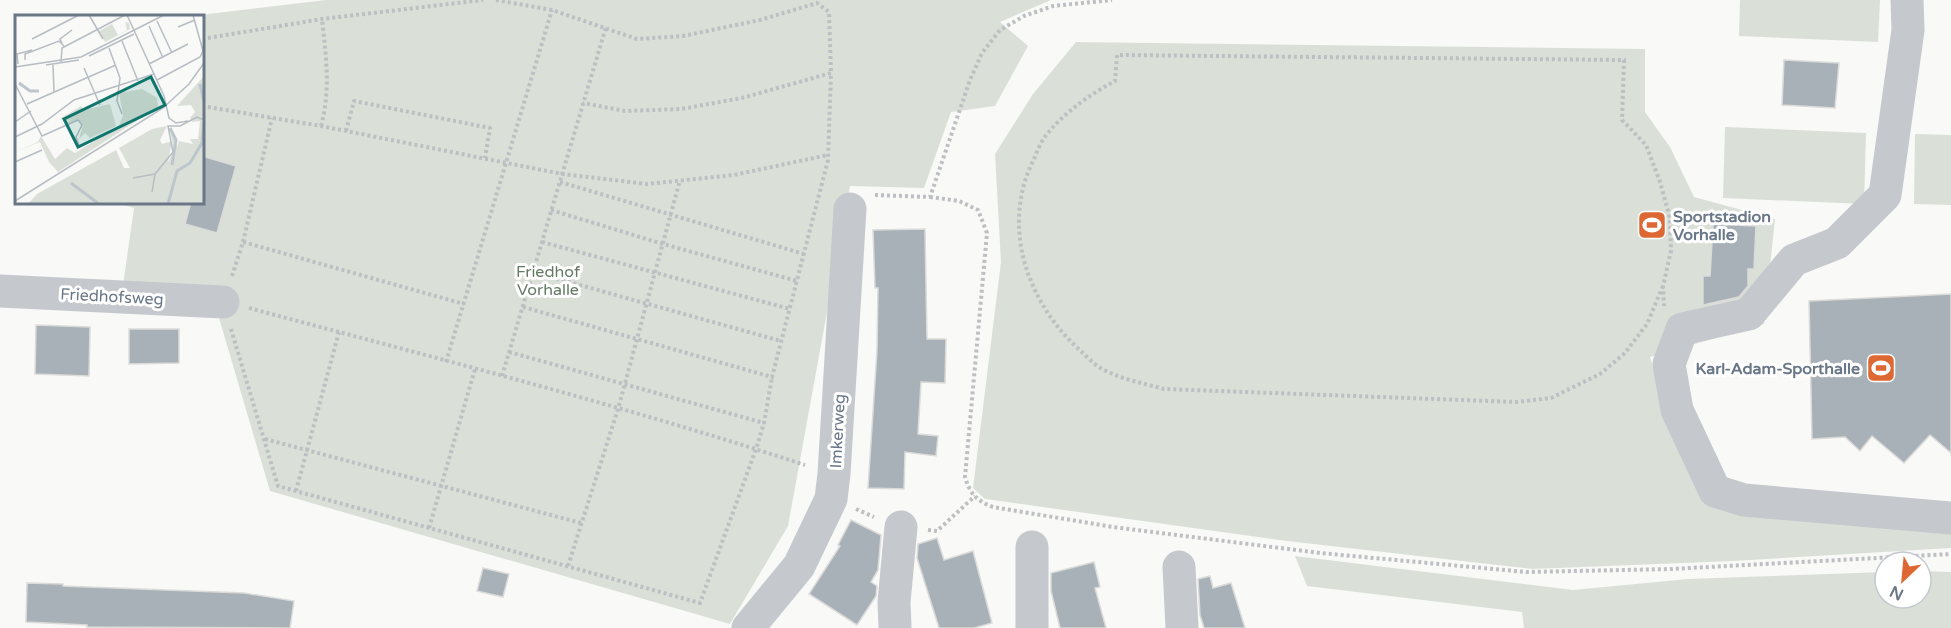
<svg xmlns="http://www.w3.org/2000/svg" width="1951" height="628" font-family="'Varela Round',sans-serif">
  <style>
    .green { fill: #dae0d8 }
    .building { fill: #a9b1b8; stroke: #dbdbd9; stroke-width: 1.5 }
    .lines { fill: none; stroke-linecap: round; stroke-linejoin: round }
    .path { stroke: #bdbfc2; stroke-width: 4; stroke-dasharray: 3 3; stroke-linecap: butt }
    .minor { stroke: #c5c8cc; stroke-width: 33 }
    .labels { text-anchor: middle; stroke-width: 6; stroke-linejoin: round; paint-order: stroke }
    .poi-label { font-size: 16px; font-weight: bold; fill: #697787; stroke: #fff; text-anchor: start }
    .park-label { font-size: 16px; fill: #667964; stroke: #fff }
    .street-label { font-size: 16px; fill: #697787; stroke: #fff }
    .inset-river { fill: none; stroke: #bdc6cc; stroke-width: 3 }
    .inset-road { fill: none; stroke: #b6bdc3; stroke-width: 1.5 }
    .view { fill: #0f766e; fill-opacity: 0.15; stroke: #0f766e; stroke-width: 3 }
    .inset-edge { fill: none; stroke: #697787; stroke-width: 3 }
  </style>
  <rect width="100%" height="100%" fill="#f9f9f7"/>
  <g class="green">
    <path d="M326,0H1051L1000,22L1028,46L995,106L951,112L924,188L850,186L788,526L730,624L270,491L219,318L120,306L134,208L118,203L202,202V16H192Z"/>
    <path d="M1740,0H1880L1878,42L1739,36Z"/>
    <path d="M1076,42L1645,49V112L1670,147L1694,197L1775,219L1764,324L1650,357L1667,414L1705,492L1951,527V548L1733,561L1532,569L1287,541L985,499L973,488L1001,262L995,154L1033,94Z"/>
    <path d="M1725,127L1866,133L1864,204L1723,198Z"/>
    <path d="M1915,134L1951,135V205L1914,204Z"/>
    <path d="M1295,556L1573,590L1688,579L1885,572V598H1921V571L1951,572V628H1524L1522,612L1307,586Z"/>
  </g>
  <g class="building">
    <path d="M1784,60L1839,63L1835,108L1782,105Z"/>
    <path d="M202,156L236,166L217,233L185,224L191,202H202Z"/>
    <path d="M1713,224L1756,226L1754,269H1748V286L1739,297L1703,305V276H1710Z"/>
    <path d="M925,229L927,339H946L945,383L921,382L918,434L938,436L936,456L905,452L904,489L868,488L877,351L878,288H875L873,230Z"/>
    <path d="M1951,294V453L1930,435L1904,463L1872,436L1860,451L1845,437L1812,439L1809,301Z"/>
    <path d="M36,325L90,327L89,376L35,374Z"/>
    <path d="M129,329H179V363L129,364Z"/>
    <path d="M851,520L881,535L878,570L871,582L877,586L876,596L857,625L809,594L840,546L838,545Z"/>
    <path d="M937,538L944,560L973,551L992,623L974,628H939L917,558L918,544Z"/>
    <path d="M1094,562L1100,587L1095,588L1106,628H1060L1051,591V573Z"/>
    <path d="M483,568L509,574L503,597L477,591Z"/>
    <path d="M1210,576L1213,588L1231,583L1245,628H1204L1200,615L1198,579Z"/>
    <path d="M27,583L63,584V586L244,593L294,601L290,628L87,627V625L26,622Z"/>
  </g>
  <g class="lines">
    <g class="path">
      <path d="M496,0L552,10L637,39L683,36L760,20L817,3L829,12L831,73"/>
      <path d="M202,39L322,19L483,0"/>
      <path d="M202,106L321,126L562,174L647,184L734,175L828,155"/>
      <path d="M321,126C331,90 326,56 322,19"/>
      <path d="M346,131L354,101L490,128L485,158"/>
      <path d="M560,182L804,254"/>
      <path d="M875,195L930,197L970,80L982,53L1000,30L1024,16L1053,6L1112,0"/>
      <path d="M930,197L959,201L978,210L987,233L965,477C970,494 977,501 993,507L1113,527L1320,553L1526,572L1671,569L1951,554"/>
      <path d="M551,210L663,244L797,281"/>
      <path d="M243,242L272,118"/>
      <path d="M542,242L790,309"/>
      <path d="M533,272L781,341"/>
      <path d="M232,276L243,242L464,304"/>
      <path d="M1663,286L1647,324L1625,353L1600,374L1551,398L1516,402L1164,389C1143,383 1118,379 1099,367C1093,363 1087,357 1082,352C1027,304 1000,226 1034,159C1037,152 1040,144 1044,138C1062,114 1089,95 1115,81L1117,55L1624,60L1622,120L1646,145L1660,182L1670,218L1671,251L1663,286L1664,306"/>
      <path d="M523,307L772,377L828,160L831,73L742,98L681,109L625,111L583,103"/>
      <path d="M249,308C435,358 622,405 805,465"/>
      <path d="M231,329L278,486L700,603L756,449L764,423L772,377"/>
      <path d="M509,352L764,423"/>
      <path d="M446,362L552,10"/>
      <path d="M502,376L606,27"/>
      <path d="M265,439L581,523"/>
      <path d="M296,491L339,332"/>
      <path d="M856,509L874,517"/>
      <path d="M429,528L475,369"/>
      <path d="M928,530L937,531L975,496"/>
      <path d="M568,566L618,409L680,180"/>
    </g>
    <g class="minor">
      <path d="M1907,0L1908,30L1885,195L1837,243L1794,260L1749,314L1682,329L1669,364L1677,410L1715,491L1744,500L1951,518"/>
      <path d="M0,291L223,302"/>
      <path d="M1032,547V628"/>
      <path d="M1179,567L1182,628"/>
      <path d="M748,628L799,566L831,499L834,474L850,209"/>
      <path d="M895,628L894,602L901,527"/>
    </g>
  </g>
  <defs>
    <g id="stadium-square" transform="scale(1.5)"><rect x="-9" y="-9" width="18" height="18" rx="4" fill="#dd6833" stroke="#fff"/><path d="M0-5a6.5 5 0 1 0 0 10a6.5 5 0 1 0 0-10ZM-3.5-1.8h7v3.6h-7Z" fill="#fff"/></g>
  </defs>
  <g fill-rule="evenodd">
    <use href="#stadium-square" x="1652" y="225"/>
    <use href="#stadium-square" x="1881" y="368"/>
  </g>
  <g class="labels">
    <g class="poi-label">
      <text x="1673" y="222">Sportstadion<tspan x="1673" dy="18">Vorhalle</tspan></text>
      <text x="1860" y="374" text-anchor="end">Karl-Adam-Sporthalle</text>
    </g>
    <g class="park-label">
      <text x="548" y="277">Friedhof<tspan x="548" dy="18">Vorhalle</tspan></text>
    </g>
    <g class="street-label">
      <text transform="translate(112 296) rotate(3)" y="6">Friedhofsweg</text>
      <text transform="translate(837 431) rotate(-87)" y="6">Imkerweg</text>
    </g>
  </g>
  <g transform="translate(15 15)">
    <rect width="189" height="189" fill="#f9f9f7"/>
    <path d="M110,7L114,8L115,14L90,27L84,16L97,9L103,20L112,15ZM189,61V189H13L22,179L101,135L109,153H115L104,133L137,114L152,111L145,125L147,129L157,126L153,147L159,136L155,113L162,132L164,126L178,129L175,124H183L185,106L177,107L175,103L180,97L176,90L162,91ZM127,74L142,83L143,92L43,157L34,147L25,127L0,137L23,127L26,121L40,144L52,133L60,138L104,111L108,100L104,78ZM95,89L101,111L75,123L70,118L64,124L68,110L63,105L47,110L57,104L49,107L46,103L66,91L69,95Z" fill="#dae0d8"/>
    <path class="inset-river" d="M4,68L15,76H24M185,69L189,87M155,113L161,125L157,150M56,168L84,189M153,189L162,156L175,148L187,128L189,107"/>
    <path class="inset-road" d="M74,0L88,24M112,0L149,81L154,103L161,108L173,106M142,6L157,38M134,11L148,43M163,12L180,5M17,24L64,0M107,26L123,66M47,28L45,24L57,15M94,33L105,63L102,86L107,99M74,41L119,19M10,45V39L44,26L49,31M46,47L47,33L110,0M3,49L2,39L17,35M134,49L173,29M31,50L64,45M38,50L39,77M0,52L66,42L149,0M69,53L85,90M142,65L185,42L188,36L178,0M0,69L27,121L63,105L67,110L61,122L65,133M12,89L101,50M0,107L16,96M0,122L27,109L59,85L139,59M0,147L27,135M140,159L158,137L153,111H165L182,102L189,105M118,163L140,159M137,177L140,159M0,186L148,93L174,69L189,48"/>
    <path class="view" d="M136,62L150,90L63,132L49,104Z"/>
    <rect width="189" height="189" class="inset-edge"/>
  </g>
  <g transform="translate(1903 580) rotate(206)"><circle r="28" fill="#ffffff" stroke="#c3c9cf" stroke-width="1.5"/>
  <path d="M0-4.5L10 22L0 15L-10 22Z" fill="#dd6833"/>
  <text y="-9" font-size="16" font-weight="bold" text-anchor="middle" fill="#697787">N</text>
  </g>
</svg>
